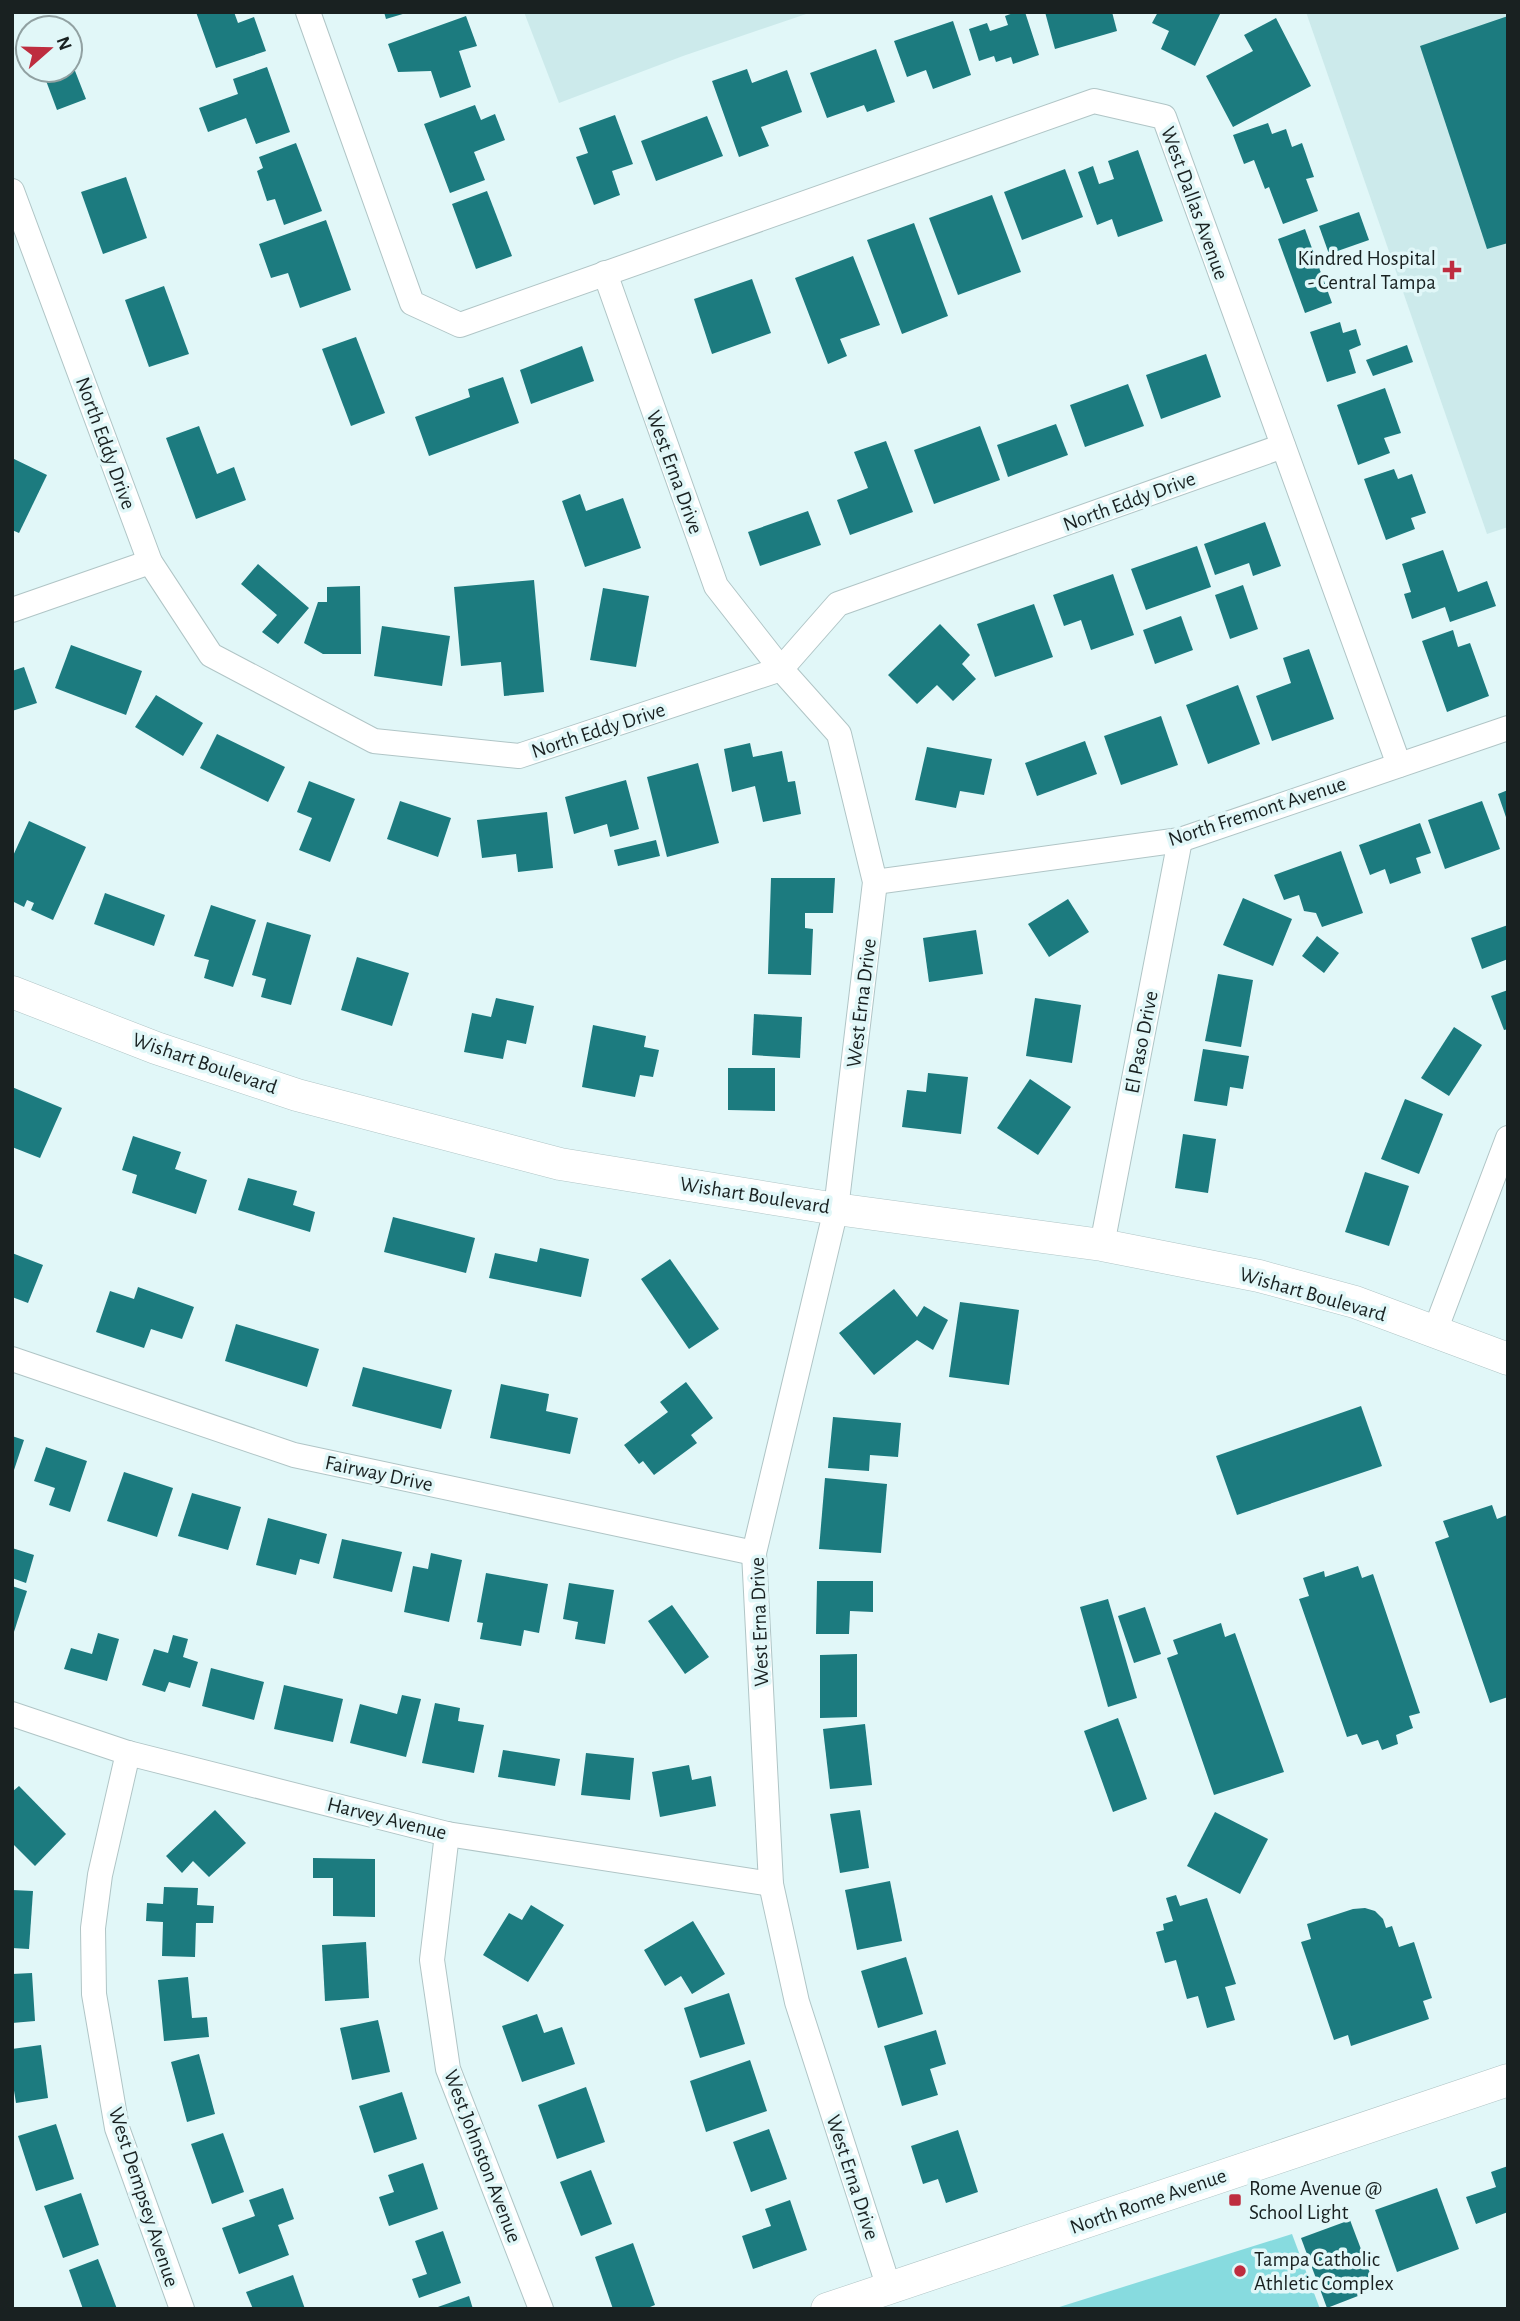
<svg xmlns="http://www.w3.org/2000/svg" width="1520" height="2321" font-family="'Alegreya Sans',sans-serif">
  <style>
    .built { fill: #cceaeb }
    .green { fill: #87dbdf }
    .building { fill: #1c7b7f }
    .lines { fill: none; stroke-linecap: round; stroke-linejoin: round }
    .minor-casing { stroke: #b0c5c6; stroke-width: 26 }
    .tertiary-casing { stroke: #b0c5c6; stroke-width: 33 }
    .minor { stroke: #fff; stroke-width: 24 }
    .tertiary { stroke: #fff; stroke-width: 32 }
    .poi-dot { fill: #be2d3f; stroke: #e1f7f8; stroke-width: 2.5 }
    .labels { text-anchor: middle; stroke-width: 7; stroke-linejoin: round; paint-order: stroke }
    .street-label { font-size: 21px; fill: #192121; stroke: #e1f7f8 }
    .poi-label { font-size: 21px; fill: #192121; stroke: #e1f7f8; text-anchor: start }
  </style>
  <rect width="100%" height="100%" fill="#e1f7f8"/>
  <g class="built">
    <path d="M524,12H812L683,56L559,103Z"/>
    <path d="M1306,12H1508V527L1487,534Z"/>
  </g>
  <path class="green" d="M1292,2234L1320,2309H1053Z"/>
  <g class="building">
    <path d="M196,12H234L238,23L254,17L266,51L216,68Z"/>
    <path d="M384,12H405L406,13L386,19Z"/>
    <path d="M1016,12H1025L1039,55L1013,64L1011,57L996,62L994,56L979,61L969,29L987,23L990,31L1008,25L1005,16Z"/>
    <path d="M1045,12H1112L1117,31L1055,49Z"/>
    <path d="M1158,12H1221L1195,66L1161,49L1169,31L1152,23Z"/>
    <path d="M466,16L477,46L459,51L471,87L440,98L431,71L398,72L388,44Z"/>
    <path d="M1508,16V243L1487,249L1420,46Z"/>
    <path d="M1276,18L1311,86L1233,127L1206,76L1253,51L1244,35Z"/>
    <path d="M953,21L971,75L933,89L926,70L907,77L894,41Z"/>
    <path d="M876,49L895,102L867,112L864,105L827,118L810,73Z"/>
    <path d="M70,58L86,99L57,110L42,70H70Z"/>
    <path d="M267,67L290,132L256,144L246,118L208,132L199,108L238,94L233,79Z"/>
    <path d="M747,69L752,83L787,70L802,112L761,127L769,146L739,157L712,81Z"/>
    <path d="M475,105L481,120L495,114L505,140L474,152L485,180L450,193L424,124Z"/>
    <path d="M615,115L633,164L612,171L620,195L594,205L576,157L588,153L579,128Z"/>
    <path d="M707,116L723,156L656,181L641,141Z"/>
    <path d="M1268,123L1272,134L1286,129L1292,147L1302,143L1314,177L1306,179L1318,211L1283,224L1269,187L1265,189L1254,160L1244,164L1233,135Z"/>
    <path d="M296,143L322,211L284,225L275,199L267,201L257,171L263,168L259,157Z"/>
    <path d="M1138,150L1163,221L1118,237L1112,219L1097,225L1078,172L1093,166L1099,184L1114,179L1108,161Z"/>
    <path d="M1065,169L1083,217L1022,240L1004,192Z"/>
    <path d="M126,177L147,238L103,254L81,192Z"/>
    <path d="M487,191L512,256L476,269L452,204Z"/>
    <path d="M992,195L1021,272L958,295L929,218Z"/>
    <path d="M1359,212L1369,240L1329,254L1319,226Z"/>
    <path d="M326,220L351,290L300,308L288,273L271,278L259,244Z"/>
    <path d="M914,223L948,316L902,334L867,240Z"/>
    <path d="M1305,229L1332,303L1305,313L1278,239Z"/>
    <path d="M853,256L880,325L840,339L847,356L828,364L795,278Z"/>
    <path d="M752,279L771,333L712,354L694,299Z"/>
    <path d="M164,286L189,354L149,367L125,300Z"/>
    <path d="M1340,322L1343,333L1356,329L1361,345L1349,350L1356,373L1327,382L1310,332Z"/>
    <path d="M356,337L385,413L351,426L322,349Z"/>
    <path d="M1407,345L1413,362L1373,376L1366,360Z"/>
    <path d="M582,346L594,381L531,404L520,370Z"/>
    <path d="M1206,354L1221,397L1161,419L1146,375Z"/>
    <path d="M503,377L519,423L429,456L415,417L470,397L468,389Z"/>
    <path d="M1128,384L1144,426L1085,447L1070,405Z"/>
    <path d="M1385,388L1401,433L1384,438L1390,453L1358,465L1337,405Z"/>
    <path d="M1056,424L1068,455L1008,477L997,445Z"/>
    <path d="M199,426L217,474L234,467L246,500L196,519L166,438Z"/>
    <path d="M980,426L1000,480L934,504L914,450Z"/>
    <path d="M886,441L913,512L850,535L837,500L868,488L854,452Z"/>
    <path d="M12,458L47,475L19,533L12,530Z"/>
    <path d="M1394,469L1398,479L1412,474L1426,513L1411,518L1415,529L1386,540L1364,479Z"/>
    <path d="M580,494L586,511L623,498L641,548L585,567L562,501Z"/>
    <path d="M808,511L821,545L760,566L748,532Z"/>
    <path d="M1265,522L1281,566L1253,576L1249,563L1215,575L1204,544Z"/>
    <path d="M1197,546L1211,587L1146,610L1131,569Z"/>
    <path d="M1443,550L1458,592L1487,581L1496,606L1450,622L1445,607L1412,619L1404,594L1411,592L1402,564Z"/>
    <path d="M258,564L309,608L278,644L262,632L277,615L241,584Z"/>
    <path d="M1113,574L1134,635L1091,650L1081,620L1064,626L1053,595Z"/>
    <path d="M534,580L544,692L504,696L501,662L461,666L454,587Z"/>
    <path d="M1243,585L1258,629L1230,639L1215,595Z"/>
    <path d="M360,586L361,654H323L304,643L318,602H327V587Z"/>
    <path d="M603,588L649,596L636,667L590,660Z"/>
    <path d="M1034,604L1053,657L995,677L977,624Z"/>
    <path d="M1181,616L1193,650L1155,664L1143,630Z"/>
    <path d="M940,624L970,655L962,664L976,679L953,701L937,685L917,704L888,675Z"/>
    <path d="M382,626L450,636L442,686L374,676Z"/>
    <path d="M1453,630L1458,647L1470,643L1489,696L1447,712L1422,641Z"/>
    <path d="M71,645L142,671L126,715L55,688Z"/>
    <path d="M1309,649L1334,719L1272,741L1256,696L1291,683L1283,658Z"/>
    <path d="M24,667L37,703L12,711V671Z"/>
    <path d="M1238,685L1260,744L1208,764L1186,705Z"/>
    <path d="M156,695L203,723L183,756L135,727Z"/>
    <path d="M1161,716L1178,765L1121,785L1104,736Z"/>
    <path d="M217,734L285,767L268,802L200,768Z"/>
    <path d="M1085,741L1097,774L1037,796L1025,763Z"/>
    <path d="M750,743L753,757L782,751L788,782L795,781L801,814L763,822L755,786L732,792L724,749Z"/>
    <path d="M927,747L992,759L984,795L960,791L956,808L915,800Z"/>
    <path d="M698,763L719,843L667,857L647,777Z"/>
    <path d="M626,780L639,829L610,837L607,824L574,834L565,797Z"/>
    <path d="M309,781L355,799L330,862L299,850L312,818L297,812Z"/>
    <path d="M1508,790V820H1507L1498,794Z"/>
    <path d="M400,801L451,818L438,857L387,839Z"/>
    <path d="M1482,801L1500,849L1445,869L1428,820Z"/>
    <path d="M547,812L553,868L518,872L516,854L482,858L477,820Z"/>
    <path d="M29,821L86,847L53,920L31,910L34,903L27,900L24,907L12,901V858Z"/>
    <path d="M1420,823L1431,853L1416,858L1421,873L1390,884L1385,869L1370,875L1359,845Z"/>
    <path d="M656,840L660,856L618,866L614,850Z"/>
    <path d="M1341,851L1363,913L1322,927L1316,913L1304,911L1299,895L1284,900L1274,875Z"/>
    <path d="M771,878H835L833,913H805V928L813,929L811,975L768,974Z"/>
    <path d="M105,893L165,915L154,946L94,924Z"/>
    <path d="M1243,898L1292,919L1273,966L1223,945Z"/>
    <path d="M1068,899L1089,932L1049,957L1028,924Z"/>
    <path d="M211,905L256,920L233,987L204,978L209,960L194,956Z"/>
    <path d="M267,922L311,935L291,1005L261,997L266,979L252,975Z"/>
    <path d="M1508,925V959L1482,969L1471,938Z"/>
    <path d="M976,930L983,974L929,982L923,938Z"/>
    <path d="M1317,936L1339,953L1324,973L1302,956Z"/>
    <path d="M357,957L409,973L392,1026L341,1010Z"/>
    <path d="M1218,974L1253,980L1241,1047L1205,1041Z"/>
    <path d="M1508,990V1029L1504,1030L1491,996Z"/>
    <path d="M496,998L534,1006L526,1044L507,1040L503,1059L464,1052L472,1013L491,1017Z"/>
    <path d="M1035,998L1081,1005L1072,1063L1026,1056Z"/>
    <path d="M754,1014L802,1017L800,1058L752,1055Z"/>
    <path d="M593,1025L646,1036L644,1047L659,1050L653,1077L640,1075L635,1097L582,1087Z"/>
    <path d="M1454,1027L1482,1045L1449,1096L1421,1078Z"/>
    <path d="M1203,1049L1249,1056L1243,1089L1230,1087L1227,1106L1194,1101Z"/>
    <path d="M728,1068H775V1111L728,1110Z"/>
    <path d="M928,1073L968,1077L961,1134L902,1127L907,1090L926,1092Z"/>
    <path d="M1030,1079L1071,1107L1038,1155L997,1128Z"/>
    <path d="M12,1087L62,1108L40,1158L12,1147Z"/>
    <path d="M1405,1099L1443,1114L1419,1174L1381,1159Z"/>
    <path d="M1183,1134L1216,1139L1208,1193L1175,1188Z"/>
    <path d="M133,1136L181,1152L175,1169L207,1180L196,1214L132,1193L137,1175L122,1170Z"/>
    <path d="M1365,1172L1409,1186L1389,1246L1345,1232Z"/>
    <path d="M248,1178L297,1191L293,1205L315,1212L310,1232L238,1210Z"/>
    <path d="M393,1217L475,1238L466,1273L384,1252Z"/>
    <path d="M540,1248L589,1259L581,1297L489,1278L495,1253L537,1262Z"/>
    <path d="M12,1253L43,1265L28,1303L12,1297Z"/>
    <path d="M670,1259L719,1329L689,1349L641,1279Z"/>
    <path d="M138,1287L194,1307L182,1339L151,1329L144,1348L96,1332L110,1291L134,1299Z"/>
    <path d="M894,1289L917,1317L924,1306L948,1320L933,1350L917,1340L874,1375L839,1333Z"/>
    <path d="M960,1302L1019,1310L1009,1385L949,1377Z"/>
    <path d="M236,1324L319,1349L307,1387L225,1361Z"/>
    <path d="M363,1367L452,1390L441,1429L352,1406Z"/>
    <path d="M686,1382L713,1418L691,1435L697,1443L654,1475L643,1461L639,1464L624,1445L668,1412L660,1402Z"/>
    <path d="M501,1384L549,1394L546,1411L578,1418L570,1454L490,1438Z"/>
    <path d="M1361,1406L1382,1466L1237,1515L1216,1456Z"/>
    <path d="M833,1417L901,1423L898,1457L870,1455L869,1471L828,1468Z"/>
    <path d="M12,1436L24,1440L13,1473H12Z"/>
    <path d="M46,1447L87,1461L70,1512L49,1505L55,1488L34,1481Z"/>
    <path d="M124,1472L173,1488L157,1537L107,1521Z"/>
    <path d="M825,1478L887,1484L881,1553L819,1549Z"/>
    <path d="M192,1493L241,1507L228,1550L178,1536Z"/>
    <path d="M1492,1505L1497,1519L1507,1515L1508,1517V1697L1490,1703L1435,1542L1449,1537L1443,1521Z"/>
    <path d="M268,1518L327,1534L319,1564L300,1559L296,1575L256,1565Z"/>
    <path d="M342,1539L402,1552L392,1592L333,1578Z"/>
    <path d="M12,1548L34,1555L26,1583L12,1578Z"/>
    <path d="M431,1553L462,1560L449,1622L404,1612L413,1566L428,1569Z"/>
    <path d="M1358,1566L1362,1578L1373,1574L1420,1713L1409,1716L1413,1728L1396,1735L1398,1744L1382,1750L1378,1740L1362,1745L1357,1734L1347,1737L1299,1599L1309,1596L1303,1578L1324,1571L1325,1577Z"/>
    <path d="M486,1573L548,1584L539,1633L524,1630L521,1646L480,1639L483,1623L477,1622Z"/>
    <path d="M817,1581H873V1612L850,1611L849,1634H816Z"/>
    <path d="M569,1583L614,1590L605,1644L575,1639L578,1622L563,1619Z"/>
    <path d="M12,1586L27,1591L13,1635H12Z"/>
    <path d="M1108,1599L1137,1698L1108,1707L1080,1607Z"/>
    <path d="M672,1605L709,1657L685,1674L648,1621Z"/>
    <path d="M1145,1607L1161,1654L1134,1663L1118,1616Z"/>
    <path d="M1221,1623L1225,1637L1235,1633L1284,1772L1214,1795L1167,1658L1178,1654L1173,1640Z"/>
    <path d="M98,1633L119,1639L107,1681L64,1669L71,1648L92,1654Z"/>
    <path d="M173,1635L188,1639L183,1657L198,1662L190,1688L169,1682L165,1692L142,1685L154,1649L168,1653Z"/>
    <path d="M857,1654V1717L820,1718V1655Z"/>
    <path d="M211,1668L264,1682L254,1720L202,1706Z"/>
    <path d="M284,1685L343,1699L333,1742L274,1729Z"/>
    <path d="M402,1695L421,1699L406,1757L350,1743L360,1704L397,1714Z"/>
    <path d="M435,1703L460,1708L458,1721L484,1725L474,1773L422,1763Z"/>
    <path d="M1118,1718L1147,1799L1113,1812L1084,1731Z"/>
    <path d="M865,1724L872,1785L830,1789L823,1729Z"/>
    <path d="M503,1750L560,1759L555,1786L498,1777Z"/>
    <path d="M586,1753L634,1758L630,1800L581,1795Z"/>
    <path d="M689,1765L692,1780L711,1776L716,1806L660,1817L652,1772Z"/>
    <path d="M19,1786L66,1834L35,1866L12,1843V1792Z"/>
    <path d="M215,1810L246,1843L209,1877L193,1861L182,1873L166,1856Z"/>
    <path d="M860,1810L869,1868L840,1873L830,1814Z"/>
    <path d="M1215,1812L1268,1839L1240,1894L1187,1866Z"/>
    <path d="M313,1858L375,1859V1917L333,1916V1878H313Z"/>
    <path d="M890,1881L902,1941L857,1950L845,1890Z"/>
    <path d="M164,1887L198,1888L197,1905L214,1906L213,1923H196L195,1957L162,1956L163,1922L146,1921L147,1903L163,1904Z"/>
    <path d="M12,1890L33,1891L29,1949L12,1948Z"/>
    <path d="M1176,1895L1180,1906L1207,1898L1236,1984L1225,1987L1235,2020L1207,2028L1198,1996L1187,1999L1176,1960L1165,1963L1156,1932L1164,1930L1163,1924L1173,1921L1166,1898Z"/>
    <path d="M531,1905L564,1925L528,1982L483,1955L509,1913L522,1920Z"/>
    <path d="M1365,1908L1375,1911L1383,1919L1386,1928L1392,1926L1399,1947L1414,1942L1432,1998L1423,2001L1429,2019L1351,2046L1348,2035L1334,2040L1301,1942L1311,1939L1307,1924L1353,1909Z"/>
    <path d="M693,1921L725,1974L692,1994L681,1976L665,1986L644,1950Z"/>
    <path d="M366,1942L369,1998L325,2001L322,1945Z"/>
    <path d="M906,1957L923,2014L878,2028L861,1971Z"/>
    <path d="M32,1973L35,2021L12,2023V1974Z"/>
    <path d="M188,1977L192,2018L207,2017L209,2037L164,2041L158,1980Z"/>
    <path d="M729,1993L745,2044L700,2058L684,2008Z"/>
    <path d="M537,2014L544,2033L562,2027L575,2064L522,2082L502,2026Z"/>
    <path d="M378,2020L390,2072L352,2080L340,2028Z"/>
    <path d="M936,2030L946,2064L930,2069L938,2095L902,2106L884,2046Z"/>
    <path d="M41,2045L48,2098L16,2103L12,2078V2049Z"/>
    <path d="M199,2054L215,2114L187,2122L171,2062Z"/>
    <path d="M750,2060L767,2111L706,2132L690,2081Z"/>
    <path d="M586,2087L605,2142L557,2159L538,2105Z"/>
    <path d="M402,2092L417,2139L374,2153L359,2106Z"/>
    <path d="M56,2124L74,2179L36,2191L18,2136Z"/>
    <path d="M769,2129L787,2179L751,2192L733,2142Z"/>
    <path d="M958,2130L978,2192L946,2203L938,2179L923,2184L911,2146Z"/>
    <path d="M223,2133L244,2192L212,2204L191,2144Z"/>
    <path d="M423,2163L438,2209L389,2226L379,2197L394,2192L388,2175Z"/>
    <path d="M1508,2166V2212L1476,2224L1466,2197L1496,2187L1491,2172Z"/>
    <path d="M591,2170L612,2224L581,2236L560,2182Z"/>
    <path d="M283,2188L294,2219L278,2225L289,2255L239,2274L222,2228L255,2216L249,2200Z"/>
    <path d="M1437,2188L1459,2249L1397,2272L1375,2210Z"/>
    <path d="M81,2193L99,2245L63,2258L44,2206Z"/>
    <path d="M790,2200L807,2250L753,2269L742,2236L771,2226L765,2209Z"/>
    <path d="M1350,2220L1376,2289L1327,2308L1301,2238Z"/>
    <path d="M443,2231L461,2283L419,2298L412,2279L427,2274L415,2241Z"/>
    <path d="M633,2243L655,2305L645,2309H613L595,2257Z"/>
    <path d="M98,2259L117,2309H83L69,2270Z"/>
    <path d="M293,2275L305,2309H253L246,2292Z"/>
    <path d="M469,2296L473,2309H435V2308Z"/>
  </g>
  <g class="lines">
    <g class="minor-casing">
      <g id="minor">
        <path d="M308,12L412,303L460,325L1094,101L1164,117L1399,765"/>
        <path d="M12,191L150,562L211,655L374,741L519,756L781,669L838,604L1283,446"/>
        <path d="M605,273L716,586L781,669L839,734L875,882L836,1209L754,1553L771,1884L797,2002L889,2288"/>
        <path d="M12,610L150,562"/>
        <path d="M875,882L1180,840L1508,728"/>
        <path d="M1102,1245L1180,840"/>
        <path d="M1435,1331L1508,1138"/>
        <path d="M12,1359L294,1455L754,1553"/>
        <path d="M12,1714L128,1753L447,1834L771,1884"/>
        <path d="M128,1753L100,1875L93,1928L94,1994L117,2128L182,2309"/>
        <path d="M447,1834L432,1960L448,2069L541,2309"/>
      </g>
    </g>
    <g class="tertiary-casing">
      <g id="tertiary">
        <path d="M12,992L156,1048L297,1095L560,1164L836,1209L1102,1245L1259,1276L1355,1302L1508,1359"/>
        <path d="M827,2309L1508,2080"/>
      </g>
    </g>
    <use href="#minor" class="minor"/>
    <use href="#tertiary" class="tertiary"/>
  </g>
  <g class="poi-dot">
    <path d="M1448.5 259.5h7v7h7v7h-7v7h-7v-7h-7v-7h7z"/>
    <rect x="1228" y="2193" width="14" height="14" rx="3.5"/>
    <circle cx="1240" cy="2271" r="7"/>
  </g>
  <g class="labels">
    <g class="street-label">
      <text transform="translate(1195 203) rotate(70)" y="7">West Dallas Avenue</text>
      <text transform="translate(106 443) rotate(70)" y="7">North Eddy Drive</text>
      <text transform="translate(675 472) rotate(70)" y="7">West Erna Drive</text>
      <text transform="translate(1129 501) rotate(-20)" y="7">North Eddy Drive</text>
      <text transform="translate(598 730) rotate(-18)" y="7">North Eddy Drive</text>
      <text transform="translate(1257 811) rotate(-18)" y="7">North Fremont Avenue</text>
      <text transform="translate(861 1003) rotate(-83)" y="7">West Erna Drive</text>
      <text transform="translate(1141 1042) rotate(-79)" y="7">El Paso Drive</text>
      <text transform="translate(205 1063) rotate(19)" y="7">Wishart Boulevard</text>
      <text transform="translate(755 1195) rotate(9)" y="7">Wishart Boulevard</text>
      <text transform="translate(1313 1294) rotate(16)" y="7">Wishart Boulevard</text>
      <text transform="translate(379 1473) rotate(12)" y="7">Fairway Drive</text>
      <text transform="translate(759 1622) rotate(-92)" y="7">West Erna Drive</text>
      <text transform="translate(387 1818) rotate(14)" y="7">Harvey Avenue</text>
      <text transform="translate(483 2156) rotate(69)" y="7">West Johnston Avenue</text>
      <text transform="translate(853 2177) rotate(72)" y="7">West Erna Drive</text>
      <text transform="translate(144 2197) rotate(72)" y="7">West Dempsey Avenue</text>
      <text transform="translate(1148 2201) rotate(-19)" y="7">North Rome Avenue</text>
    </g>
    <g class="poi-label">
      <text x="1436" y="265" text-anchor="end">Kindred Hospital<tspan x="1436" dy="24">- Central Tampa</tspan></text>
      <text x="1249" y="2195">Rome Avenue @<tspan x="1249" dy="24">School Light</tspan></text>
      <text x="1254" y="2266">Tampa Catholic<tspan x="1254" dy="24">Athletic Complex</tspan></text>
    </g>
  </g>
  <rect width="1520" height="2321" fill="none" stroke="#192121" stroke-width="28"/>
  <g transform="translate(49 49) rotate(70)"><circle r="33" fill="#e1f7f8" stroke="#91a1a2" stroke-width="2"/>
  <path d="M0-5L12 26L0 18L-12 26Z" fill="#be2d3f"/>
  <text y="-10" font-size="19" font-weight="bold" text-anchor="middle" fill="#192121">N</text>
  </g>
</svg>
